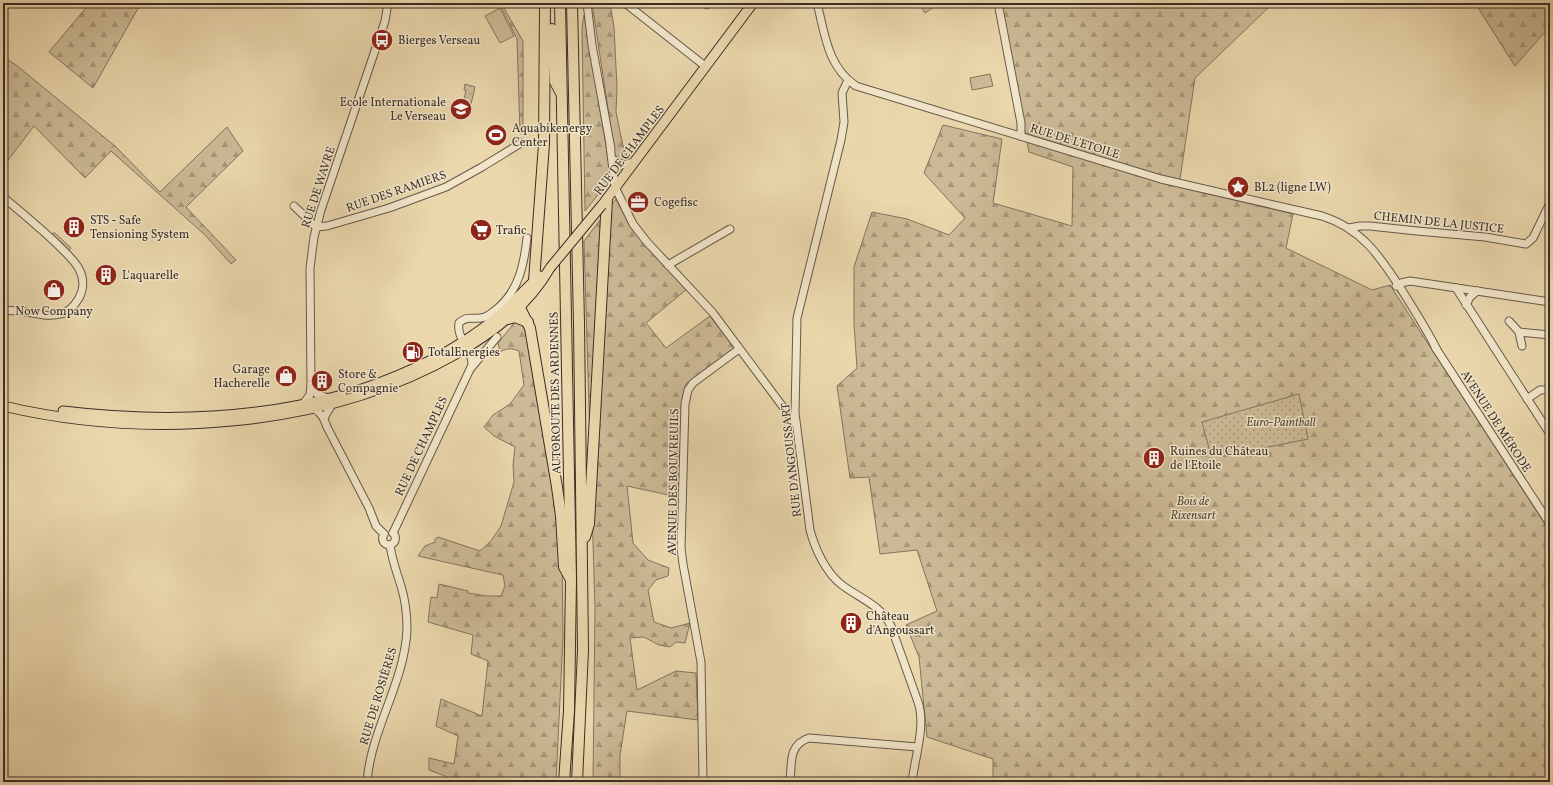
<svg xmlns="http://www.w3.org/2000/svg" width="1553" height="785" font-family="Vollkorn,serif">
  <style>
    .grass { fill: url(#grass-tufts); stroke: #83745f }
    .forest { fill: url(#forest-firs); stroke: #83745f }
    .park { fill: url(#park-dots); stroke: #83745f }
    .garden { fill: #ccba96; stroke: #83745f }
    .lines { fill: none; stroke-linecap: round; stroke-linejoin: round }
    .minor-casing { stroke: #665849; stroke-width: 9 }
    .major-casing { stroke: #3a2d28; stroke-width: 11 }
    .highway-casing { stroke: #3a2d28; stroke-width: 12 }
    .minor { stroke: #f1e5c9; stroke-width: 7 }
    .major { stroke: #ead7ac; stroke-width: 9 }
    .highway { stroke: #ead7ac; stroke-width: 10 }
    .major-bridge-casing { stroke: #3a2d28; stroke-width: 11; stroke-linecap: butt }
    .major-bridge { stroke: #ead7ac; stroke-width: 9 }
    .labels { text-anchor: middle; stroke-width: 3; stroke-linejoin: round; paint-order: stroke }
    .poi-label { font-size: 12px; fill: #3a2d28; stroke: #f1e5c9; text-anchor: start }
    .street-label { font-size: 12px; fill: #3a2d28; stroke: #f1e5c9 }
    .park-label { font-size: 12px; font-style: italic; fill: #57493e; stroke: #f1e5c9 }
  </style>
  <defs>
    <pattern id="grass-tufts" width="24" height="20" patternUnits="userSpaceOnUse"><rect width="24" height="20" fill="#ccba96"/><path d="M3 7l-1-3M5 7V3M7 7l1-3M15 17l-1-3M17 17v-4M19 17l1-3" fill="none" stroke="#a7987a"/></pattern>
    <pattern id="forest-firs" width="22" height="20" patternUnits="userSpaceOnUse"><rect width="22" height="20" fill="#ccba96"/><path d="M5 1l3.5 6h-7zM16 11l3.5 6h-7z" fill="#a7987a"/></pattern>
    <pattern id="park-dots" width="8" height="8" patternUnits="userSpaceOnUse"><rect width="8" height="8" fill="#ccba96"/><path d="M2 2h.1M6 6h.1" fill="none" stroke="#a7987a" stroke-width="1.8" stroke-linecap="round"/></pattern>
  </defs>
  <rect width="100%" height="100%" fill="#ead7ac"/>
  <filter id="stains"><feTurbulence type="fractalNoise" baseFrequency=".005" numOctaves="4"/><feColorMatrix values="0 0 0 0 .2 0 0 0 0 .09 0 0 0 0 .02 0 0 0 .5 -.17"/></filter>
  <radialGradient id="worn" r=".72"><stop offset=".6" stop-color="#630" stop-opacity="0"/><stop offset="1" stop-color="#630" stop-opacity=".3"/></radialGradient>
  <path class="grass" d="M53,233H55L71,248L69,251L52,236Z"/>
  <g class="forest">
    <path d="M90,3H141L93,88L49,52Z"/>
    <path d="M499,3H501L523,41V133H520L517,39Z"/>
    <path d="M592,3H610L614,28L617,87L616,112L623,146L627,156V160L621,162L615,155Z"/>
    <path d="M697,3H724L706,9Z"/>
    <path d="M1001,3H1263L1268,8L1195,78L1179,186L1293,214L1286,248L1372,290L1390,285L1550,532V782H993V759L927,737L919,657L906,625L937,611L917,550L880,554L869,477L850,478L837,386L857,368L854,324V267L872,212L907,219L949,235L965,218L924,173L943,125L1002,139L993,203L1072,226L1073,167L1029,152Z"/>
    <path d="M1475,3H1550V34L1546,31L1515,66Z"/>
    <path d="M584,15L610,170L605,186L585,211L582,28Z"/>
    <path d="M3,57L16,65L115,146L160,192L227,127L243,151L186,207L236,260L231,264L205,235L111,151L85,178L34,126L3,167Z"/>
    <path d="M616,199L627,220L637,234L687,289L646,323L666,348L710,316L735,348L690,381L683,394L678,497L627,486L633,543L648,560L669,568L668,576L656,580L648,590L654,622L671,628L690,623L685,643L676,642L670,647L659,645L644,637L630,638L637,690L676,671L696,673L698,720L627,711L620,755V782H593L595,608L584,241Z"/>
    <path d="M515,322L522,324L526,332L550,464L562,549L563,637L556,782H444L445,776L429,770V758L454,764L458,736L436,726L441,699L482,716L488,661L471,654L473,635L428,622L431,597L437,598L439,584L468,591V593L487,596H501L505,586L503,575L418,556L425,546L435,542V539L438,537L480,551L491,541L501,526L514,482L513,465L515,447L494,436L484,427L493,415L510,404L524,385L519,351C511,348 507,348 500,352L498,343Z"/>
  </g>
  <g class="park">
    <path d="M465,84L475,87L471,104L463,102L466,91L464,90Z"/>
    <path d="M1299,394L1308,439L1224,456L1210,452L1202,422Z"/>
  </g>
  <g class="garden">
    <path d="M919,3H940L925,13Z"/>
    <path d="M500,8L514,36L500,43L485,16Z"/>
    <path d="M990,74L993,86L972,90L970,78Z"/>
  </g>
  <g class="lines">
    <g class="minor-casing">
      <g id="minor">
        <path d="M587,3L592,45L611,149"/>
        <path d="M625,3L705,66"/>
        <path d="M817,3C825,34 827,66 856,86L1161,179L1322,216C1363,229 1381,258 1403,292C1415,311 1427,330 1437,350"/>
        <path d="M998,3L1021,123V136"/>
        <path d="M848,80L842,93L844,122L841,140L797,318L795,413L810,530C815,549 826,573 842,585C859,598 881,605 891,626L918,702C926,725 915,757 912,782"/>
        <path d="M610,145L615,187L633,224L647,242L713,313L795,423"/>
        <path d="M614,160L623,165L634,162"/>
        <path d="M3,197C23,214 43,230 61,248C67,254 75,261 79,269C84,278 84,289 79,298C75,305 68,312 61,314C42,319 23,308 3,311"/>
        <path d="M294,206L316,227"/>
        <path d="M316,227L327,226L389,208L446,187L482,167L521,143"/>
        <path d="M1349,228L1360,226H1370L1417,231L1485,237L1526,244L1533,238L1550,203"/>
        <path d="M668,265L730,229"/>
        <path d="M1396,286L1401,283L1410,281L1550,302"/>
        <path d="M1456,288L1550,434"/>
        <path d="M1466,305L1470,297L1477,291"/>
        <path d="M1509,321L1519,332L1522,346"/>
        <path d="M1519,332L1550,335"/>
        <path d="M1435,347L1550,524"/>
        <path d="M471,368L497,337"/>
        <path d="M311,385L317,394L328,398"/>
        <path d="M1527,399L1540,390H1550"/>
        <path d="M303,404L310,395L311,385L310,268L314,237L321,210L385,21L388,3"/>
        <path d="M314,409C322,413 324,419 327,427L369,508L376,526L384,534"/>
        <path d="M324,418L332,404"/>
        <path d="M393,533L472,365C473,349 456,339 459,323C468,314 475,321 485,317C490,315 494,311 498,308C519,290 524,264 527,238"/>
        <path d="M384,534C381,539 383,545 390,545"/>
        <path d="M390,545C396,543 397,537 393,533"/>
        <path d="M367,782C371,729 405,682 407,629C407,615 405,599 401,586C397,573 392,560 390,545"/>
        <path d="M703,782L701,662L683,564L681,548L685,404L688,390L693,383L739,349"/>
        <path d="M790,782C792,763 788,745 809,738L917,747"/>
      </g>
    </g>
    <g class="major-casing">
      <g id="major">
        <path d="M603,204L753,3"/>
        <path d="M356,391C405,375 456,351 496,318C512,305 524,289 540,276"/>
        <path d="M3,406C148,440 324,429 456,354C494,332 528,306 550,268"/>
        <path d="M63,411C155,422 252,420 342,395"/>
      </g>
    </g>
    <g class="highway-casing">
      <g id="highway">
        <path d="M560,3L571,579L569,711L564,782"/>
        <path d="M572,3L579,323L583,650L577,782"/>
        <path d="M552,29L555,82L561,93"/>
        <path d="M534,281L544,144L545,3"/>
        <path d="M520,308L530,328L557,487L561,516L564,567L570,578"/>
        <path d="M508,319L515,317L528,322"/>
        <path d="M585,537L589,524L607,199"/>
      </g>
    </g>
    <use href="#minor" class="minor"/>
    <use href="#major" class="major"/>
    <use href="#highway" class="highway"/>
    <g class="major-bridge-casing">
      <path id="major-bridge" d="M550,268L602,205"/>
    </g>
    <use href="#major-bridge" class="major-bridge"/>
  </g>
  <defs>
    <g id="bus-disc" transform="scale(1.15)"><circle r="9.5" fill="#8f2418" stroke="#f1e5c9"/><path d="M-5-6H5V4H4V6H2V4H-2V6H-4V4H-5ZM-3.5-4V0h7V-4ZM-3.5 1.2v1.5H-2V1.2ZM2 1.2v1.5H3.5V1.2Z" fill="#fff"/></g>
    <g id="school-disc" transform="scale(1.15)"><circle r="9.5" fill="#8f2418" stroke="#f1e5c9"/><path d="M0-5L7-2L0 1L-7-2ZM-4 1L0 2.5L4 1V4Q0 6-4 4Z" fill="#fff"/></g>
    <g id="stadium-disc" transform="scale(1.15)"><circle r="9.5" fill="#8f2418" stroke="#f1e5c9"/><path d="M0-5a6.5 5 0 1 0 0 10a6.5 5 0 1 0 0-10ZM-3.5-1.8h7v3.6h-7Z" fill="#fff"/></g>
    <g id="sight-disc" transform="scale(1.15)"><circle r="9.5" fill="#8f2418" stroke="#f1e5c9"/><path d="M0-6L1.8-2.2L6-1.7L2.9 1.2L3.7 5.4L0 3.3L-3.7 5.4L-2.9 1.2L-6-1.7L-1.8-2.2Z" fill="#fff"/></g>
    <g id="office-disc" transform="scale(1.15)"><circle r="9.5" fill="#8f2418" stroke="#f1e5c9"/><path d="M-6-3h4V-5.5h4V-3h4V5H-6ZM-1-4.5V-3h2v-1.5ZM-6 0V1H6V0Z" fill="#fff"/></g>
    <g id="building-disc" transform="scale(1.15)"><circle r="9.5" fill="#8f2418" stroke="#f1e5c9"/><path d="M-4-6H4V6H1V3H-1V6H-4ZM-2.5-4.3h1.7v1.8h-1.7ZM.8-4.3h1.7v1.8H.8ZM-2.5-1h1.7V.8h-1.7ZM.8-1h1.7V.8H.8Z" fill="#fff"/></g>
    <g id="supermarket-disc" transform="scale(1.15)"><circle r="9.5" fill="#8f2418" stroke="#f1e5c9"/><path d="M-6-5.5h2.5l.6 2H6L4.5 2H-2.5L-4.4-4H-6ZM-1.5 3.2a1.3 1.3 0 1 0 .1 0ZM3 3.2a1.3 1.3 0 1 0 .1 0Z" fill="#fff"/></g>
    <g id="shop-disc" transform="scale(1.15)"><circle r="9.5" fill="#8f2418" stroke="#f1e5c9"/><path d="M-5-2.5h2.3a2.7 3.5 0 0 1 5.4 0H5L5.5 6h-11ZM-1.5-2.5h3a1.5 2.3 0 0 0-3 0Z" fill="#fff"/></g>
    <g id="fuel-disc" transform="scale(1.15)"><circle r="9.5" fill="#8f2418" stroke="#f1e5c9"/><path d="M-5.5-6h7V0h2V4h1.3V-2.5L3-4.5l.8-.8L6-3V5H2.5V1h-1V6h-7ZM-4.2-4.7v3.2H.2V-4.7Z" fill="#fff"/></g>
  </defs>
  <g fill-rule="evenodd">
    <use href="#bus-disc" x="382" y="40"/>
    <use href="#school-disc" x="461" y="109"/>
    <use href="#stadium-disc" x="496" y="135"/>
    <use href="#sight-disc" x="1238" y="187"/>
    <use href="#office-disc" x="638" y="202"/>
    <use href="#building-disc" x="74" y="227"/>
    <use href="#supermarket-disc" x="481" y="230"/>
    <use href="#building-disc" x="106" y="275"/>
    <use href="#shop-disc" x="54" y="290"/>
    <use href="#fuel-disc" x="413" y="352"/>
    <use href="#shop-disc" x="286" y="376"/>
    <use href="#building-disc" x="322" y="381"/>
    <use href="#building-disc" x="1154" y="458"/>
    <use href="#building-disc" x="851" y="623"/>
  </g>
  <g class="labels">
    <g class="poi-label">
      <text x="398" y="44">Bierges Verseau</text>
      <text x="446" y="106" text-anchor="end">Ecole Internationale<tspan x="446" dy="14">Le Verseau</tspan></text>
      <text x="512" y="132">Aquabikenergy<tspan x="512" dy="14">Center</tspan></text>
      <text x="1254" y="191">BL2 (ligne LW)</text>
      <text x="654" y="206">Cogefisc</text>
      <text x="90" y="224">STS - Safe<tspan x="90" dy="14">Tensioning System</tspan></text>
      <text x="496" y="234">Trafic</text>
      <text x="122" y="279">L'aquarelle</text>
      <text x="54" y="315" text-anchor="middle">Now Company</text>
      <text x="428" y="356">TotalEnergies</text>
      <text x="270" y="373" text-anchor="end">Garage<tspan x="270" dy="14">Hacherelle</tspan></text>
      <text x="338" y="378">Store &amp;<tspan x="338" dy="14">Compagnie</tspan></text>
      <text x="1170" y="455">Ruines du Château<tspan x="1170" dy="14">de l'Etoile</tspan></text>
      <text x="866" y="620">Château<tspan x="866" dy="14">d'Angoussart</tspan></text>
    </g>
    <g class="street-label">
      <text transform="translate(1075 141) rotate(17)" y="4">RUE DE L'ETOILE</text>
      <text transform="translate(629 150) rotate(-53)" y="4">RUE DE CHAMPLES</text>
      <text transform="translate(318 187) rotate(-72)" y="4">RUE DE WAVRE</text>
      <text transform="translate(396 191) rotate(-19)" y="4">RUE DES RAMIERS</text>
      <text transform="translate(1439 222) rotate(6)" y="4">CHEMIN DE LA JUSTICE</text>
      <text transform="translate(555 393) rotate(-91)" y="4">AUTOROUTE DES ARDENNES</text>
      <text transform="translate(1496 421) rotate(57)" y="4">AVENUE DE MÉRODE</text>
      <text transform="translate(421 446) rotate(-65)" y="4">RUE DE CHAMPLES</text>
      <text transform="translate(791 460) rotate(-96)" y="4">RUE D'ANGOUSSART</text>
      <text transform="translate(673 482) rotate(-89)" y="4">AVENUE DES BOUVREUILS</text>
      <text transform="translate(378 696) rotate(-73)" y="4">RUE DE ROSIÈRES</text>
    </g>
    <g class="park-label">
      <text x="1281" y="426">Euro-Paintball</text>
      <text x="1193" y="505">Bois de<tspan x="1193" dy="14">Rixensart</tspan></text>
    </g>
  </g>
  <rect width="1553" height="785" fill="none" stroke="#ead7ac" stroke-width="16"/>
  <rect x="4" y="4" width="1545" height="777" fill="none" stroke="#3a2d28" stroke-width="2"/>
  <rect x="8" y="8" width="1537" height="769" fill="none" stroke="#3a2d28"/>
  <rect width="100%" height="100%" filter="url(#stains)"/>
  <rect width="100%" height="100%" fill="url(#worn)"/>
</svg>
